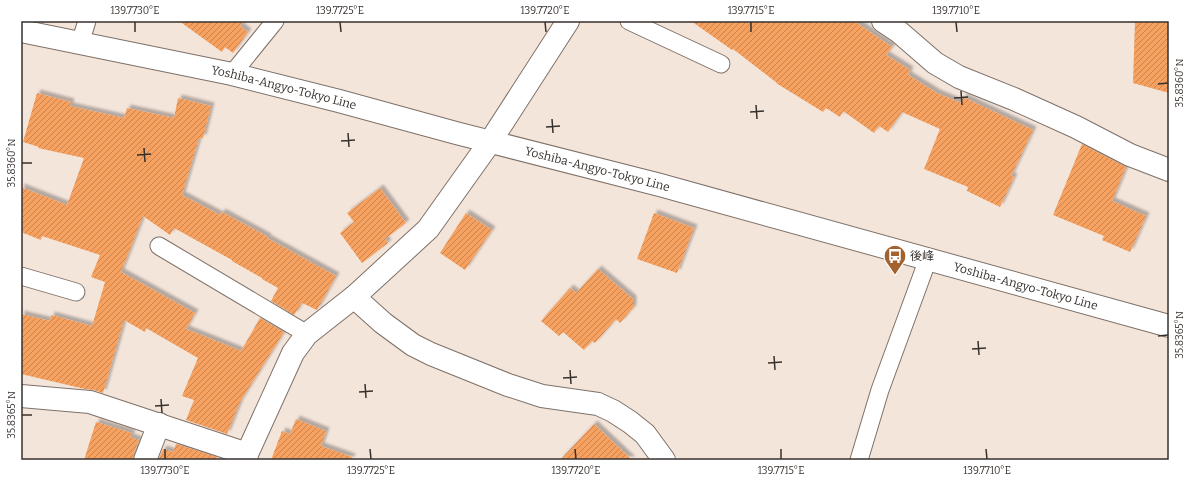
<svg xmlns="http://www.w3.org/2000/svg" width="1190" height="481" font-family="Bitter,'Noto Sans JP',serif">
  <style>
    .building { fill: url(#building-hatch); filter: url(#shadow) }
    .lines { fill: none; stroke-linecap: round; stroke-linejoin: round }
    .service-casing { stroke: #7e7168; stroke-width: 19 }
    .minor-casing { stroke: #7e7168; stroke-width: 24 }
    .secondary-casing { stroke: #7e7168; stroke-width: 24 }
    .service { stroke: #fff; stroke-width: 17 }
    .minor { stroke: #fff; stroke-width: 22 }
    .secondary { stroke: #fff; stroke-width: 22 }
    .ticks { fill: none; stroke: #37312d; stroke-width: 1.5 }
    .labels { text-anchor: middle; stroke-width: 3; stroke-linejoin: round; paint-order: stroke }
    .street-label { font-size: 12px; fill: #37312d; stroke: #fff }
    .poi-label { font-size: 12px; fill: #37312d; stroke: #fff; text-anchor: start }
    .neatline { fill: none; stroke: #37312d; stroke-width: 1.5 }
    .ticks-label { font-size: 10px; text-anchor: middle; fill: #37312d }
  </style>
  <defs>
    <pattern id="building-hatch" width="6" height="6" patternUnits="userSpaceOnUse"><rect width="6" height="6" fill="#f6a160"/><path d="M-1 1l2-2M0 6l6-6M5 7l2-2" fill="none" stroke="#c88450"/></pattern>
    <filter id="shadow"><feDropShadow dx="3.5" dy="-3.5" stdDeviation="1" flood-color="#0004"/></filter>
  </defs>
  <rect width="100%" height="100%" fill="#f4e5db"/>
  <g class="building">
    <path d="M179,21H244L240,26L248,32L233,53L225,47L222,52Z"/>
    <path d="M691,21H854L892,47L886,55L910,70L908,75L937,93L961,103L963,97L1033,130L1011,176L1014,177L1000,207L967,191L968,187L924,169L940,129L902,112L888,132L879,126L874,133L843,111L840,117L826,108L823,112L776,83H777L733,49L732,50Z"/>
    <path d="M1135,21H1169V93L1133,83Z"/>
    <path d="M37,93L71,102L70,106L124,118L127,108L174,118L178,98L211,106L203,138H199L182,195L220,215L222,212L268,237L267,238L336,276L317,310L302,303L294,315L271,301L278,288L262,279V278L232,261V260L174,228L170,235L143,216L121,272L195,313L186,329L241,351L260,318L284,332L240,402L227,434L186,420L194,400L182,396L198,358L146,328L145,332L124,320L103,393L94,390L85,389L21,374V314L50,321L51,315L92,326L105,282L91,277L100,255L42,236L41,240L21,232V187L67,205L84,158L38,148L39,147L23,142Z"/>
    <path d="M1082,144L1126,167L1112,201L1146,216L1130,252L1102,240L1104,236L1053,215Z"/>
    <path d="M380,188L406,223L385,239L388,243L362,263L340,233L354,222L347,213Z"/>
    <path d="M466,213L492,230L465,270L440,253Z"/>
    <path d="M654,213L694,228L677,273L637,259Z"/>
    <path d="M598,269L633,299V308L620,323L616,319L595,343L592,341L584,350L563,332L559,336L541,321L570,288L576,293Z"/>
    <path d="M296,419L326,431L321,446L352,457L351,460H271L282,431L290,434Z"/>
    <path d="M96,422L132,433L130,437L139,440L133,455V460H84Z"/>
    <path d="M594,424L632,460H560Z"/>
    <path d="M176,444L217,457L216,460H158L163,449L173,452Z"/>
  </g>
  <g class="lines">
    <g class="service-casing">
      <g id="service">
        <path d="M629,21L721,64"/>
        <path d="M80,43L87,21"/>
        <path d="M232,74L275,21"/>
        <path d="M159,246L307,334"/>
        <path d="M21,276L76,292"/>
        <path d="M859,460L880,390L928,259"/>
      </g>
    </g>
    <g class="minor-casing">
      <g id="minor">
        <path d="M883,21L898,31L935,63L959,77L1014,99L1076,127L1130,155L1169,170"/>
        <path d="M354,297L383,323L413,345L431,354L508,385L542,396L598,404L613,411L630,422L645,434L664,460"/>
        <path d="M21,396L90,402L247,454"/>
        <path d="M145,460L159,424"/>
        <path d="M246,460L247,454L293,353L307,334L354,297L428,229L490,142L568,21"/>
      </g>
    </g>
    <g class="secondary-casing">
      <g id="secondary">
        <path id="s1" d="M21,31L232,74L339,101L456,133L660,185L1169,326"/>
      </g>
    </g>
    <use href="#service" class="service"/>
    <use href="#minor" class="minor"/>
    <use href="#secondary" class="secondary"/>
  </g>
  <path class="ticks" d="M135,22V32M340,22L341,32M545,22L546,32M751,22V32M956,22L957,32M1158,84L1168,83M961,91L962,105M954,98L968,97M756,105L757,119M750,112L764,111M552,119L553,133M546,127L560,126M348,133L349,147M341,141L355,140M144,148L145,162M137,155L151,154M22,163H32M1158,336L1168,335M978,341L979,355M972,349L986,348M774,356L775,370M768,363L782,362M570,370L571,384M563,378L577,377M365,384L366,398M359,392L373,391M161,399L162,413M155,406L169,405M22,415H32M165,449V459M370,449L371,459M575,449L576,459M781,449V459M986,449L987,459"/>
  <defs>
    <g id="bus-pin" transform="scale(1.15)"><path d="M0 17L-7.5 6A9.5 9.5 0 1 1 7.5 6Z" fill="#a2612d" stroke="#fff"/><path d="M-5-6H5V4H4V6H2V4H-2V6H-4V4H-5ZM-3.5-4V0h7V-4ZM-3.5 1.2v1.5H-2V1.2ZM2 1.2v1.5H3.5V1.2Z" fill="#fff"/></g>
  </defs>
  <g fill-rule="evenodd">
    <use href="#bus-pin" x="895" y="256"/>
  </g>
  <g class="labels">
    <g class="street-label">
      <text dy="4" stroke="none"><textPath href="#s1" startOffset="269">Yoshiba-Angyo-Tokyo Line</textPath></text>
      <text dy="4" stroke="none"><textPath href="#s1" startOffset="593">Yoshiba-Angyo-Tokyo Line</textPath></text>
      <text dy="4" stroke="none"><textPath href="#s1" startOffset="1037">Yoshiba-Angyo-Tokyo Line</textPath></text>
    </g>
    <g class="poi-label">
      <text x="910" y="260">後峰</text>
    </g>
  </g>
  <rect width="1190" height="481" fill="none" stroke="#ffffff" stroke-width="44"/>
  <rect x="22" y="22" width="1146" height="437" class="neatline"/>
  <g class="ticks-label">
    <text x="135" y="14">139.7730°E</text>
    <text x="340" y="14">139.7725°E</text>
    <text x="545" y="14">139.7720°E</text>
    <text x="751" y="14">139.7715°E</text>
    <text x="956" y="14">139.7710°E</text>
    <text transform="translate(1179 83) rotate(-90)" y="4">35.8360°N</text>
    <text transform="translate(11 163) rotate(-90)" y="4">35.8360°N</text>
    <text transform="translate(1179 335) rotate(-90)" y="4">35.8365°N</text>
    <text transform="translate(11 415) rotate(-90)" y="4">35.8365°N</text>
    <text x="165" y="474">139.7730°E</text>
    <text x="371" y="474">139.7725°E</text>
    <text x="576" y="474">139.7720°E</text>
    <text x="781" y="474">139.7715°E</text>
    <text x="987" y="474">139.7710°E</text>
  </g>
</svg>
